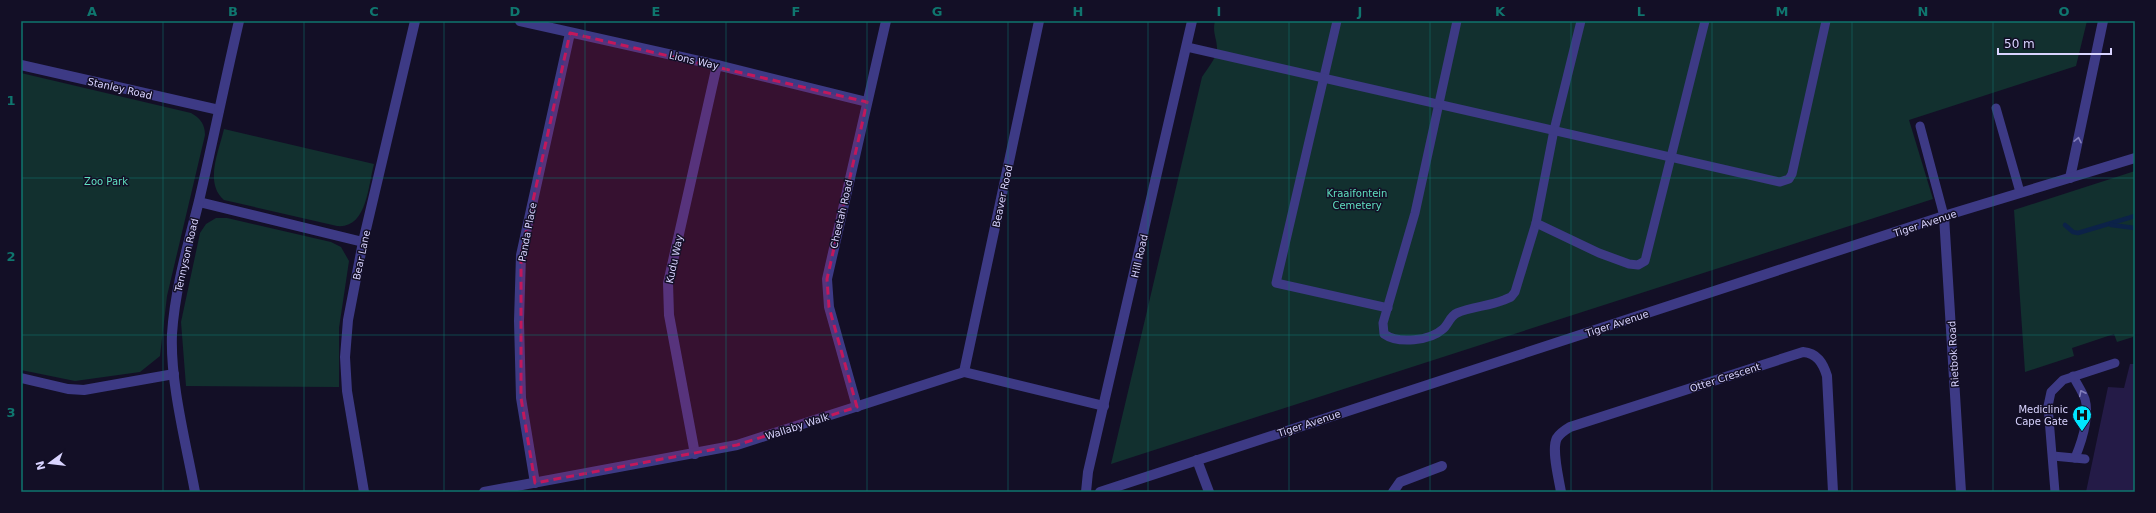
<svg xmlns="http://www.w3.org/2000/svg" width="2156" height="513" font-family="'DejaVu Sans',sans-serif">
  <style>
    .green { fill: #12302f }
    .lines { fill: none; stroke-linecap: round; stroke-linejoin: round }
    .stream { stroke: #0c2248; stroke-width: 4.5 }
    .building { fill: #241b47 }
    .lane { stroke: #3d3a85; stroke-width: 9 }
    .street { stroke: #3d3a85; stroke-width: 10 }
    .oneway { stroke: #837fbc }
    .marked { fill: #c2185b; fill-opacity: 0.2; stroke: #c2185b; stroke-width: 3; stroke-dasharray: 8 5; stroke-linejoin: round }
    .grid { fill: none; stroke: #0f766e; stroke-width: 1; stroke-opacity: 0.55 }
    .labels { text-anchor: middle; stroke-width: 3; stroke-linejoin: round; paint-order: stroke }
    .street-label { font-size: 10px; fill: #d9d4ff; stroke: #130f26 }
    .park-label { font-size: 10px; fill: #5fe0c0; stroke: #130f26 }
    .poi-label { font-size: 10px; fill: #d9d4ff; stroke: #130f26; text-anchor: end }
    .neatline { fill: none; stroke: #0f766e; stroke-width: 1.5 }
    .grid-label { font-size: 13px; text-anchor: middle; font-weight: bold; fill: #0f766e }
  </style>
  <rect width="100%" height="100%" fill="#130f26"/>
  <g class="green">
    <path d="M1215,21H2087L2076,66L1909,120L1933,199L1111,464L1202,77C1207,69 1216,59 1217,49C1217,38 1212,33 1215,21Z"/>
    <path d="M21,73L191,113C200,118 205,124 205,135L167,296L160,356L140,372L75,381L21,370Z"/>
    <path d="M224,129L374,164C368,186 367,229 337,226L224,200C204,183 219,151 224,129Z"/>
    <path d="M2135,171V330L2133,337L2117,342L2114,334L2072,348L2074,356L2025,372L2014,210Z"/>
    <path d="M216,218H227L331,242L341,247L349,261L339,328V387L186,386L181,322L200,233L206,224Z"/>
  </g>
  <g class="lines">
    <g class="stream">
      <path d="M2065,225L2073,232L2078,233L2135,216"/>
      <path d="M2111,225L2135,228"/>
    </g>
  </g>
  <path class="building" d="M2130,364H2135V492H2086L2108,387L2124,388Z"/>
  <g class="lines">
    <g class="lane">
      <path d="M1337,21L1276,283L1388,308"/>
      <path d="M1457,21L1415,213L1383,323L1384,334C1398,344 1430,341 1443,329C1448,325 1450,316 1457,313C1471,307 1489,306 1504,300L1511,297L1515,292L1536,223L1554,130L1581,21"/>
      <path d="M1187,47L1780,182L1789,179L1792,174L1826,21"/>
      <path d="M1996,108L2020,192"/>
      <path d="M1920,126L1944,216"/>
      <path d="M1536,223L1599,253L1629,264L1638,265L1645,261L1705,21"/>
      <path d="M2073,376C2077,384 2082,391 2085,399C2090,417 2082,441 2075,458"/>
      <path d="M2053,456L2085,459"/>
      <path d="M2055,492L2048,406L2051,392L2063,380L2115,363"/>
    </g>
    <g class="street">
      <path d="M520,21L717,65L867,102"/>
      <path d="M21,65L219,110"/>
      <path d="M2070,178L2103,21"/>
      <path d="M199,202L363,242"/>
      <path d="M1944,216L1961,492"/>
      <path d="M964,372L1039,21"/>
      <path d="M21,378L68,389L84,390L174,374"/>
      <path d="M857,407L829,307L827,279L886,21"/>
      <path d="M695,454L669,315L668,283L717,65"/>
      <path d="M1197,460L1209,492"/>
      <path d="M535,483L521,398L519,321L521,255L570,33"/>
      <path d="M195,492C186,443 170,383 172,334C175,288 188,245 199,201C213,141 225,81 239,21"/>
      <path d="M364,492L347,391L345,357L348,320L363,242L415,21"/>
      <path d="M484,492L737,445L964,372L1104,406"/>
      <path d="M1086,492L1088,472L1192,21"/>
      <path d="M1100,492L1944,216L2135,158"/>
      <path d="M1393,492L1400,482L1442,466"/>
      <path d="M1561,492C1559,479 1551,449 1557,438C1560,433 1565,430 1570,427L1803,352C1817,353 1823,363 1827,376L1833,492"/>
    </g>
  </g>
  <defs><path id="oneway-chevron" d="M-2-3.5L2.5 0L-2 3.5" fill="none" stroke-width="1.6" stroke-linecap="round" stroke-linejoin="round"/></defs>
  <g class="oneway">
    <use href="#oneway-chevron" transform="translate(2078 140) rotate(-78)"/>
    <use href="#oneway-chevron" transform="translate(2082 393) rotate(-116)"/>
  </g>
  <path class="marked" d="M570,33L867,102L827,279L829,307L857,407L737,445L535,483L521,398V255Z"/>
  <path class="grid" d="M163,21V492M304,21V492M444,21V492M585,21V492M726,21V492M867,21V492M1008,21V492M1148,21V492M1289,21V492M1430,21V492M1571,21V492M1712,21V492M1852,21V492M1993,21V492M21,178H2135M21,335H2135"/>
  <defs>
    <g id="hospital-pin" transform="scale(1)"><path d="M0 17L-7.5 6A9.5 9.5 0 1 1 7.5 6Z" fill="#00e5ff" stroke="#130f26"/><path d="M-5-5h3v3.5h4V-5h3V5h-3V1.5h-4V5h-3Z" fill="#111"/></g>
  </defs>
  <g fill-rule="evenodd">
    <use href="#hospital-pin" x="2082" y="415"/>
  </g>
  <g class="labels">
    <g class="street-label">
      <text transform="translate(694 60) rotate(13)" y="4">Lions Way</text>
      <text transform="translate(120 88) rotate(13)" y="4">Stanley Road</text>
      <text transform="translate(1002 196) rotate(-78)" y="4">Beaver Road</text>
      <text transform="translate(841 214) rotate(-77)" y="4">Cheetah Road</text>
      <text transform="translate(1925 223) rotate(-18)" y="4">Tiger Avenue</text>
      <text transform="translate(527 232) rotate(-79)" y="4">Panda Place</text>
      <text transform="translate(186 255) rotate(-77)" y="4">Tennyson Road</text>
      <text transform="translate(361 255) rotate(-78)" y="4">Bear Lane</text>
      <text transform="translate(1139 256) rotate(-77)" y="4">Hill Road</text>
      <text transform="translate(674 259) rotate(-78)" y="4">Kudu Way</text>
      <text transform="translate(1617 323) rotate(-18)" y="4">Tiger Avenue</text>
      <text transform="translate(1953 354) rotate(-93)" y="4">Rietbok Road</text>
      <text transform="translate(1725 377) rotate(-18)" y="4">Otter Crescent</text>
      <text transform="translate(1309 423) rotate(-18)" y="4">Tiger Avenue</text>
      <text transform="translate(797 426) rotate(-18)" y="4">Wallaby Walk</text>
    </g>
    <g class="park-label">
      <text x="106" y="185">Zoo Park</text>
      <text x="1357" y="197">Kraaifontein<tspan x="1357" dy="12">Cemetery</tspan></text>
    </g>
    <g class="poi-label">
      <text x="2068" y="413">Mediclinic<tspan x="2068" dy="12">Cape Gate</tspan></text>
    </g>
  </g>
  <rect width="2156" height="513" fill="none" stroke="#130f26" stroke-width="44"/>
  <g transform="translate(50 463) rotate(255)" stroke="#130f26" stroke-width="3" paint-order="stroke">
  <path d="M0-3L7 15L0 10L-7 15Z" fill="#d9d4ff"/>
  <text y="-6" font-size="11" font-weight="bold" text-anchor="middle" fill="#d9d4ff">N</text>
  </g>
  <path d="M1998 48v6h113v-6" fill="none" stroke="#d9d4ff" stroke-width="2"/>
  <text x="2004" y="48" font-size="12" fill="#d9d4ff" stroke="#130f26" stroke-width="3" paint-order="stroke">50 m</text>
  <rect x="22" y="22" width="2112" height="469" class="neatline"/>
  <g class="grid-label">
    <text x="92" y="16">A</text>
    <text x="233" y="16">B</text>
    <text x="374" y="16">C</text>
    <text x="515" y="16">D</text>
    <text x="656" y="16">E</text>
    <text x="796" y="16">F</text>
    <text x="937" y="16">G</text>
    <text x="1078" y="16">H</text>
    <text x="1219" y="16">I</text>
    <text x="1360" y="16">J</text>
    <text x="1500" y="16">K</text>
    <text x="1641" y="16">L</text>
    <text x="1782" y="16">M</text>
    <text x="1923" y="16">N</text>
    <text x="2064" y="16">O</text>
    <text x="11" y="105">1</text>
    <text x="11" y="261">2</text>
    <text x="11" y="417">3</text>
  </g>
</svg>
